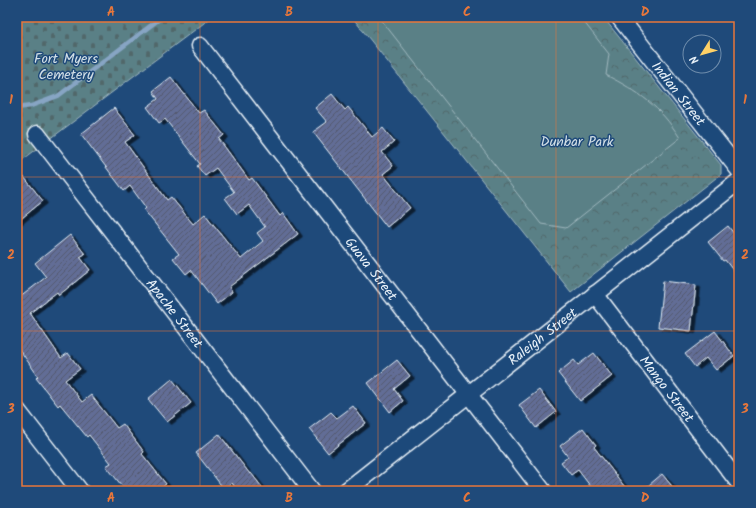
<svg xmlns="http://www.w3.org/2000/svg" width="756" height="508" font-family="Kalam,sans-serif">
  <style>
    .cemetery { fill: url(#cemetery-stones); stroke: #a1b8bf }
    .park { fill: url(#park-crowns); stroke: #a1b8bf }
    .pitch { fill: #5a8086; stroke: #a1b8bf }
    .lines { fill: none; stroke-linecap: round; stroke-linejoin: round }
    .stream { stroke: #87a5c4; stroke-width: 4.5 }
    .building { fill: url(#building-hatch); stroke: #e8f1f8; filter: url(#shadow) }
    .street-casing { stroke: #e8f1f8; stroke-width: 19 }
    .street { stroke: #1f4a7a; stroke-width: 16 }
    .grid { fill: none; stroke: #e8773b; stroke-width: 1; stroke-opacity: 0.55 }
    .labels { text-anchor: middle; stroke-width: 3; stroke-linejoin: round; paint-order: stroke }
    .park-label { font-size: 14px; fill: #d3e0e7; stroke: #1f4a7a }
    .street-label { font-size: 14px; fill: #e8f1f8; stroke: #1f4a7a }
    .neatline { fill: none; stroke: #e8773b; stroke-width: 1.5 }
    .grid-label { font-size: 13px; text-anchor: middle; font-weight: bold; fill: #e8773b }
  </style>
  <defs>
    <pattern id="cemetery-stones" width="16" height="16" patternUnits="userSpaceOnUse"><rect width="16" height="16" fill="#5a8086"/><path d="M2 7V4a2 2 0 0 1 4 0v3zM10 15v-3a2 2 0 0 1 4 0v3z" fill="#51676b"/></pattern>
    <pattern id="park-crowns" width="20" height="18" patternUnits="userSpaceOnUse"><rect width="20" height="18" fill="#5a8086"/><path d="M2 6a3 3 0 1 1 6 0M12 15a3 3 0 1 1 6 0" fill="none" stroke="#51676b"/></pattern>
    <pattern id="building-hatch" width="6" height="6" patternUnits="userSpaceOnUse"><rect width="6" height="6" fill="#626d96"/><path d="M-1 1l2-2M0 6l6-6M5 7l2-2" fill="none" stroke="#53596c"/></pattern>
    <filter id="shadow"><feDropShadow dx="4.5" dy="2.5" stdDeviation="0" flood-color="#0009"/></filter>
  </defs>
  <rect width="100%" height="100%" fill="#1f4a7a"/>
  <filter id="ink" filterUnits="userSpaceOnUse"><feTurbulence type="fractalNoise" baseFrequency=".025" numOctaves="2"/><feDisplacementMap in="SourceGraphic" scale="8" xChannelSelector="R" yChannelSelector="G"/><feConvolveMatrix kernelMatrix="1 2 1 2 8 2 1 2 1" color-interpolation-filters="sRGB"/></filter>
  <g filter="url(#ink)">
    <path class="cemetery" d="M17,17H212L17,164Z"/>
    <path class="park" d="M352,17H603L721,165V174L571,292Z"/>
    <path class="pitch" d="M379,17H580L609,54L606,75C639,92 660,106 680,138L566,228L541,224Z"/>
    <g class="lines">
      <path class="stream" d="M17,108L31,106L58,96L162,17"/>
    </g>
    <g class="building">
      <path d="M171,77L199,113L204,110L224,135L219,139L249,180L252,178L280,216L283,213L298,234L229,287L232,292L217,304L191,270L186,274L173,258L179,254L144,210L146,208L130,186L124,191L81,134L114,108L135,135L125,142L167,200L171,197L193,224L205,214L241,259L263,241L257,233L265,227L249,205L237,214L225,198L234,192L216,168L205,176L197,166L200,164L165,119L159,123L147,107L158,99L153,91Z"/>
      <path d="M332,94L345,110L348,107L372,137L383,128L394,142L382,152L393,166L383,174L410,208L387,227L313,132L327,122L315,108Z"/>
      <path d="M24,177L43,201L17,222V182Z"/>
      <path d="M728,226L739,240V278L725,260L723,261L708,242Z"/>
      <path d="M70,235L85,254L80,257L90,270L59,295L57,292L30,313L61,358L68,353L80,369L65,380L82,402L91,395L117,428L123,424L144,452L142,454L166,484L157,491H126L106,466L111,463L89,435L87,437L60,404L58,406L36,378L38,376L17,346V295L19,298L46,277L35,263Z"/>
      <path d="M663,281L696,285L691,331L658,327Z"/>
      <path d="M715,331L734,356L716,370L706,358L695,367L685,354Z"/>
      <path d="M594,353L612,376L580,401L558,373L574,360L578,365Z"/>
      <path d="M397,360L410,376L394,389L403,401L390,412L368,383Z"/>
      <path d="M172,379L191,403L167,422L148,399Z"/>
      <path d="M539,390L556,412L536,428L519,405Z"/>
      <path d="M353,406L366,423L328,453L309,429L331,412L337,418Z"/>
      <path d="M583,428L596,445L594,447L628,491H594L578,470L571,475L561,462L568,457L560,446Z"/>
      <path d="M219,434L250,474L251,473L265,491H238L232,483L224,489L196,453Z"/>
      <path d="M662,474L676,491H642Z"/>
    </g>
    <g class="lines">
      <g class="street-casing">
        <g id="street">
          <path id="s1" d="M619,17L739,170"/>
          <path id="s2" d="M200,46L543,491"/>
          <path id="s3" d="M37,134L312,491"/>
          <path id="s4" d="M595,294L739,483"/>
          <path d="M17,410L80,491"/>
          <path id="s5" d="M346,491L739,181"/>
        </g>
      </g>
      <use href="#street" class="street"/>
    </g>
  </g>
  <path class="grid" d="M200,17V491M378,17V491M556,17V491M17,177H739M17,331H739"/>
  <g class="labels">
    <g class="park-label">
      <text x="66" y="63">Fort Myers<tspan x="66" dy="16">Cemetery</tspan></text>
      <text x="577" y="146">Dunbar Park</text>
    </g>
    <g class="street-label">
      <text dy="5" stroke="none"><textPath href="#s1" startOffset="97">Indian Street</textPath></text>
      <text dy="5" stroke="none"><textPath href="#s2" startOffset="281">Guava Street</textPath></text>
      <text dy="5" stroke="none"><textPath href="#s3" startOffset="226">Apache Street</textPath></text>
      <text dy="5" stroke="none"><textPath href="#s5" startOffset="250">Raleigh Street</textPath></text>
      <text dy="5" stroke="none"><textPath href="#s4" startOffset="119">Mango Street</textPath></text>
    </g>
  </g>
  <rect width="756" height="508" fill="none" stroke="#1f4a7a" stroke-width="44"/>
  <g transform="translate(702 54) rotate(233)"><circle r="19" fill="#1f4a7a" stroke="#6f8dac"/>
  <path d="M0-3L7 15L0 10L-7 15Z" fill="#ffd166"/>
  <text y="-6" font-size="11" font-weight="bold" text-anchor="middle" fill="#e8f1f8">N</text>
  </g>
  <rect x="22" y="22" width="712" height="464" class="neatline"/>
  <g class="grid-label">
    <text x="111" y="16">A</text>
    <text x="289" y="16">B</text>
    <text x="467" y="16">C</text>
    <text x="645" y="16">D</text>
    <text x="11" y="104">1</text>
    <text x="745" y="104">1</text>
    <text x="11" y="259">2</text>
    <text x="745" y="259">2</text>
    <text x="11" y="413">3</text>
    <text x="745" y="413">3</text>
    <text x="111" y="502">A</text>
    <text x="289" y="502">B</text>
    <text x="467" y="502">C</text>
    <text x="645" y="502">D</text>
  </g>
</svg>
